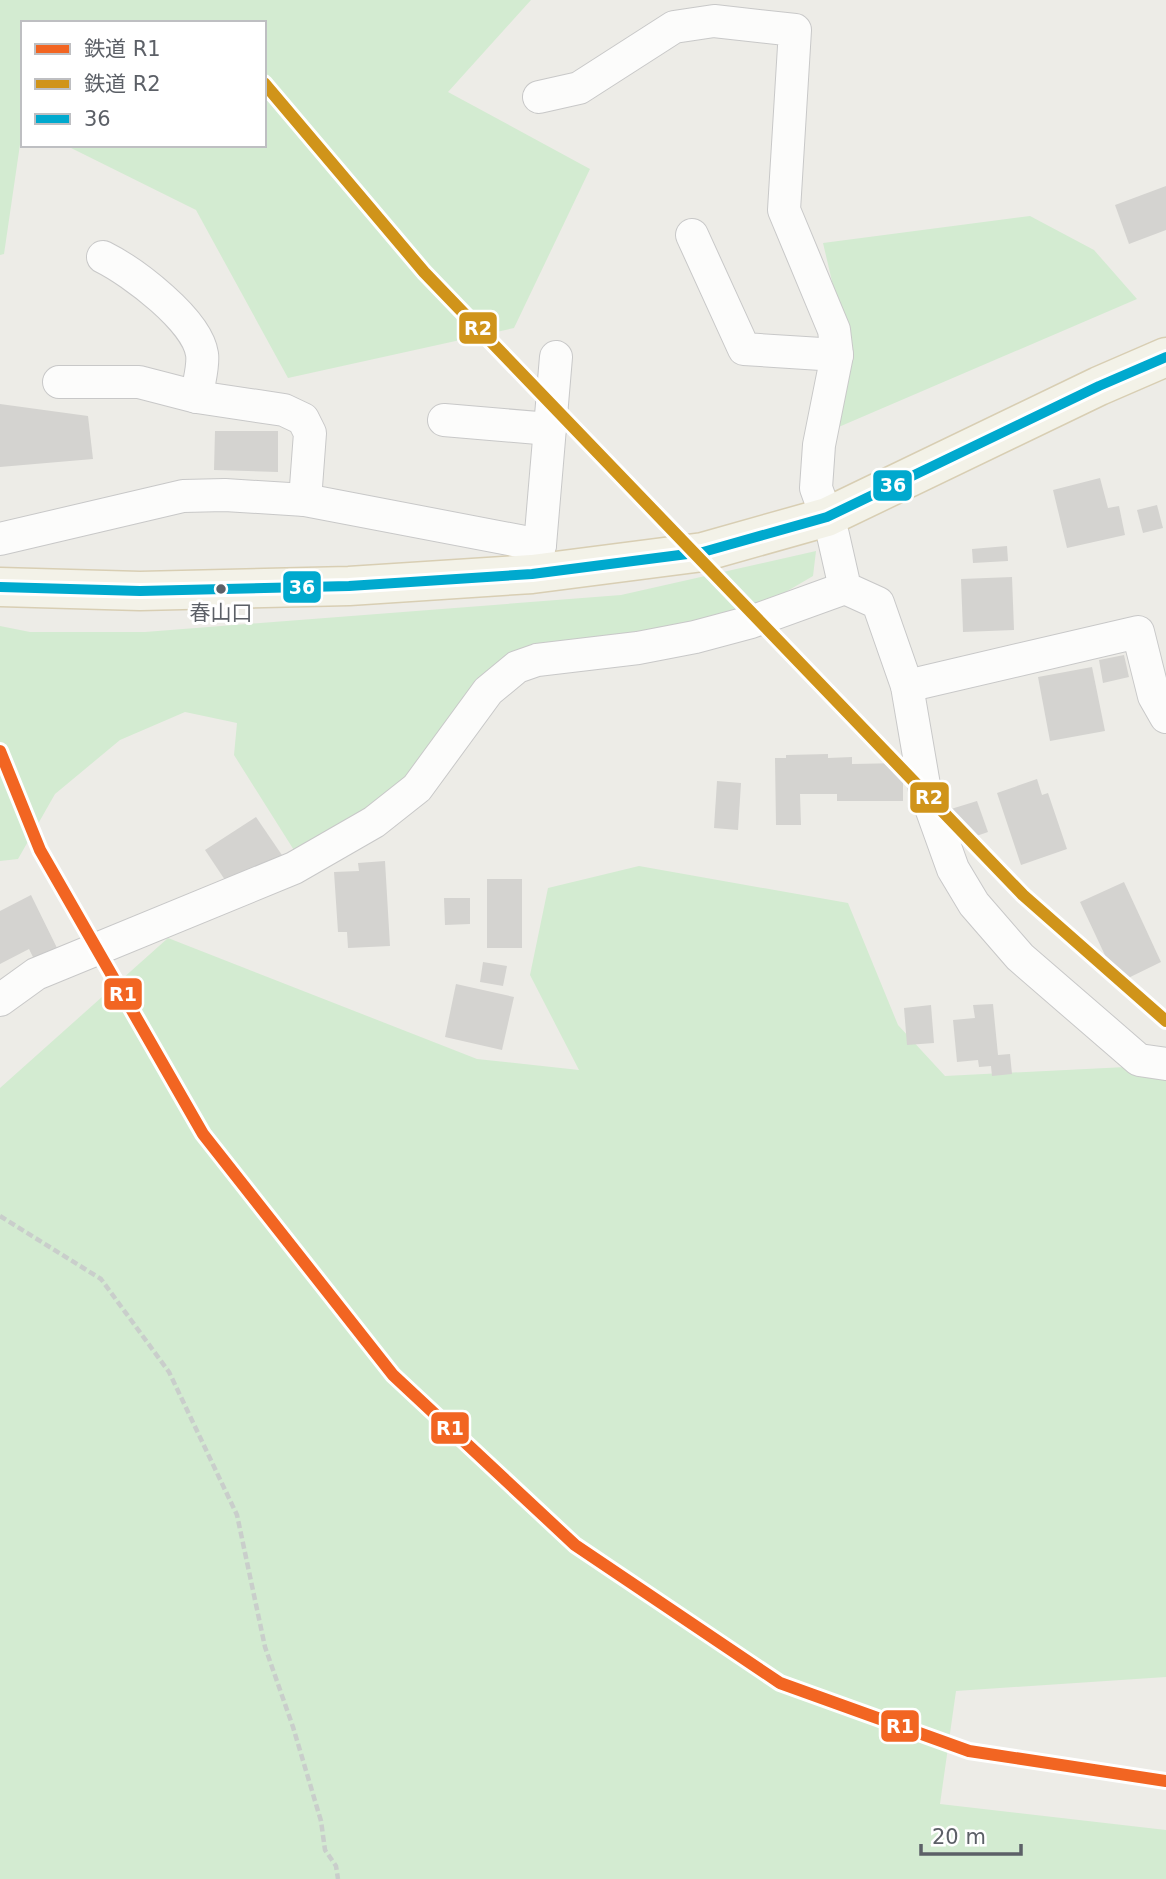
<svg xmlns="http://www.w3.org/2000/svg" width="1166" height="1879" font-family="'DejaVu Sans','Noto Sans JP',sans-serif">
  <style>
    .green { fill: #d3ebd1 }
    .building { fill: #d4d3d0 }
    .lines { fill: none; stroke-linecap: round; stroke-linejoin: round }
    .minor-casing { stroke: #c8c8c8; stroke-width: 34 }
    .primary-casing { stroke: #d8ceb3; stroke-width: 41 }
    .path { stroke: #c9cecb; stroke-width: 4.5; stroke-dasharray: 7 3.5; stroke-linecap: butt }
    .minor { stroke: #fcfcfb; stroke-width: 32 }
    .primary { stroke: #f3f2e8; stroke-width: 38 }
    .bus-1-casing { stroke: #fff; stroke-width: 16 }
    .bus-1 { stroke: #00a9ce; stroke-width: 10 }
    .rail-1-casing { stroke: #fff; stroke-width: 18 }
    .rail-2-casing { stroke: #fff; stroke-width: 18 }
    .rail-1 { stroke: #f26522; stroke-width: 12 }
    .rail-2 { stroke: #d0941a; stroke-width: 12 }
    .bus-dot { fill: #5c6067; stroke: #fff; stroke-width: 2.5 }
    .labels { text-anchor: middle; stroke-width: 6; stroke-linejoin: round; paint-order: stroke }
    .bus-label { font-size: 21px; fill: #5c6067; stroke: #fff }
    .line-badge { stroke: #fff; stroke-width: 2.5 }
    .badge-label { font-size: 19px; text-anchor: middle; font-weight: bold; fill: #fff }
  </style>
  <rect width="100%" height="100%" fill="#edece7"/>
  <g class="green">
    <path d="M0,0H531L448,92L590,169L514,328L288,378L196,210L65,145H264V23H23V124L4,254L0,255Z"/>
    <path d="M1030,216L1094,250L1137,299L834,429L847,345L823,243Z"/>
    <path d="M816,551L813,576L772,600L672,627L534,652L408,782L297,855L234,755L237,723L185,712L120,740L55,794L18,859L0,861V626L30,632H145L621,595Z"/>
    <path d="M639,866L848,903L898,1025L945,1076L1166,1065V1677L956,1691L940,1804L1166,1830V1879H0V1088L168,938L477,1059L579,1070L530,975L548,888Z"/>
  </g>
  <g class="building">
    <path d="M1166,186V230L1129,244L1115,205Z"/>
    <path d="M0,404L88,416L93,459L0,467Z"/>
    <path d="M215,431H278V472L214,470Z"/>
    <path d="M1100,478L1108,508L1119,506L1125,535L1067,548L1053,490Z"/>
    <path d="M1157,505L1163,528L1143,533L1137,510Z"/>
    <path d="M1007,546L1008,561L973,563L972,549Z"/>
    <path d="M1012,577L1014,630L963,632L961,579Z"/>
    <path d="M1124,655L1129,677L1103,683L1099,660Z"/>
    <path d="M1092,667L1105,731L1050,741L1038,677Z"/>
    <path d="M828,754V758L852,757V764L903,763V801H837V794H800L801,825H776L775,758H786V755Z"/>
    <path d="M1037,779L1042,795L1048,793L1067,849L1021,865L997,793Z"/>
    <path d="M717,781L741,783L738,830L714,828Z"/>
    <path d="M977,801L988,832L962,841L951,809Z"/>
    <path d="M256,817L286,861L225,880L205,850Z"/>
    <path d="M385,861L390,946L348,948L347,932H338L334,872L359,871L358,863Z"/>
    <rect x="487" y="879" width="35" height="69"/>
    <path d="M1124,882L1161,962L1118,983L1080,902Z"/>
    <path d="M31,895L58,950L35,961L29,949L0,964V911Z"/>
    <path d="M444,898H470V924L445,925Z"/>
    <path d="M483,962L507,966L503,986L480,982Z"/>
    <path d="M456,984L514,997L502,1050L445,1037Z"/>
    <path d="M993,1004L998,1055L1010,1054L1012,1074L992,1076L991,1066L979,1067L978,1060L957,1062L953,1020L975,1018L973,1005Z"/>
    <path d="M931,1005L934,1043L907,1045L904,1008Z"/>
  </g>
  <g class="lines">
    <g class="minor-casing">
      <g id="minor">
        <path d="M539,97L579,88L674,27L714,21L795,30L784,210L834,330L837,355L819,445L816,488L833,535L845,588L878,603L907,686L925,791L953,869L974,904L1020,957L1139,1060L1166,1064"/>
        <path d="M692,235L744,349L837,355"/>
        <path d="M103,257C133,272 197,320 202,354C204,366 198,384 197,397"/>
        <path d="M59,382H139L197,397L284,410L303,419L310,433L305,500"/>
        <path d="M444,420L550,429"/>
        <path d="M0,539L183,496L225,495L305,500L540,545L532,574"/>
        <path d="M540,545L556,357"/>
        <path d="M907,686L1138,632L1154,696L1166,717"/>
        <path d="M0,1000L36,974L294,868L374,822L417,788L488,691L517,667L537,660L638,648L695,637L751,622L845,588"/>
      </g>
    </g>
    <g class="primary-casing">
      <path id="primary" d="M0,587L140,591L349,586L532,574L703,552L827,517L1099,386L1166,357"/>
    </g>
    <path class="path" d="M0,1216L101,1279L169,1372L237,1515L265,1647L293,1727L321,1821L325,1850L336,1866L338,1879"/>
    <use href="#minor" class="minor"/>
    <use href="#primary" class="primary"/>
    <g class="bus-1-casing">
      <path id="bus-1" d="M0,587L140,591L349,586L532,574L703,552L827,517L1099,386L1166,357"/>
    </g>
    <use href="#bus-1" class="bus-1"/>
    <g class="rail-1-casing">
      <path id="rail-1" d="M0,751L40,850L203,1134L393,1375L575,1545L780,1683L969,1751L1166,1781"/>
    </g>
    <g class="rail-2-casing">
      <path id="rail-2" d="M264,83L424,272L1023,895L1166,1021"/>
    </g>
    <use href="#rail-1" class="rail-1"/>
    <use href="#rail-2" class="rail-2"/>
  </g>
  <circle class="bus-dot" cx="221" cy="589" r="6"/>
  <g class="labels">
    <g class="bus-label">
      <text x="221" y="620">春山口</text>
    </g>
  </g>
  <g class="line-badge">
    <rect x="458" y="311" width="40" height="34" rx="7" fill="#d0941a"/>
    <rect x="872" y="469" width="41" height="33" rx="7" fill="#00a9ce"/>
    <rect x="282" y="570" width="40" height="34" rx="7" fill="#00a9ce"/>
    <rect x="909" y="781" width="41" height="33" rx="7" fill="#d0941a"/>
    <rect x="103" y="977" width="40" height="34" rx="7" fill="#f26522"/>
    <rect x="430" y="1411" width="40" height="34" rx="7" fill="#f26522"/>
    <rect x="880" y="1709" width="40" height="34" rx="7" fill="#f26522"/>
  </g>
  <g class="badge-label">
    <text x="478" y="335">R2</text>
    <text x="893" y="492">36</text>
    <text x="302" y="594">36</text>
    <text x="929" y="804">R2</text>
    <text x="123" y="1001">R1</text>
    <text x="450" y="1435">R1</text>
    <text x="900" y="1733">R1</text>
  </g>
  <rect x="21" y="21" width="245" height="126" fill="#ffffff" stroke="#bebfc2" stroke-width="2"/>
  <rect x="35" y="44" width="35" height="10" fill="#f26522" stroke="#bebfc2" stroke-width="2"/>
  <text x="84" y="56" font-size="21" fill="#5c6067">鉄道 R1</text>
  <rect x="35" y="79" width="35" height="10" fill="#d0941a" stroke="#bebfc2" stroke-width="2"/>
  <text x="84" y="91" font-size="21" fill="#5c6067">鉄道 R2</text>
  <rect x="35" y="114" width="35" height="10" fill="#00a9ce" stroke="#bebfc2" stroke-width="2"/>
  <text x="84" y="126" font-size="21" fill="#5c6067">36</text>
  <path d="M921 1844v10h100v-10" fill="none" stroke="#5c6067" stroke-width="3.5"/>
  <text x="932" y="1844" font-size="21" fill="#5c6067" stroke="#ffffff" stroke-width="5" paint-order="stroke">20 m</text>
</svg>
